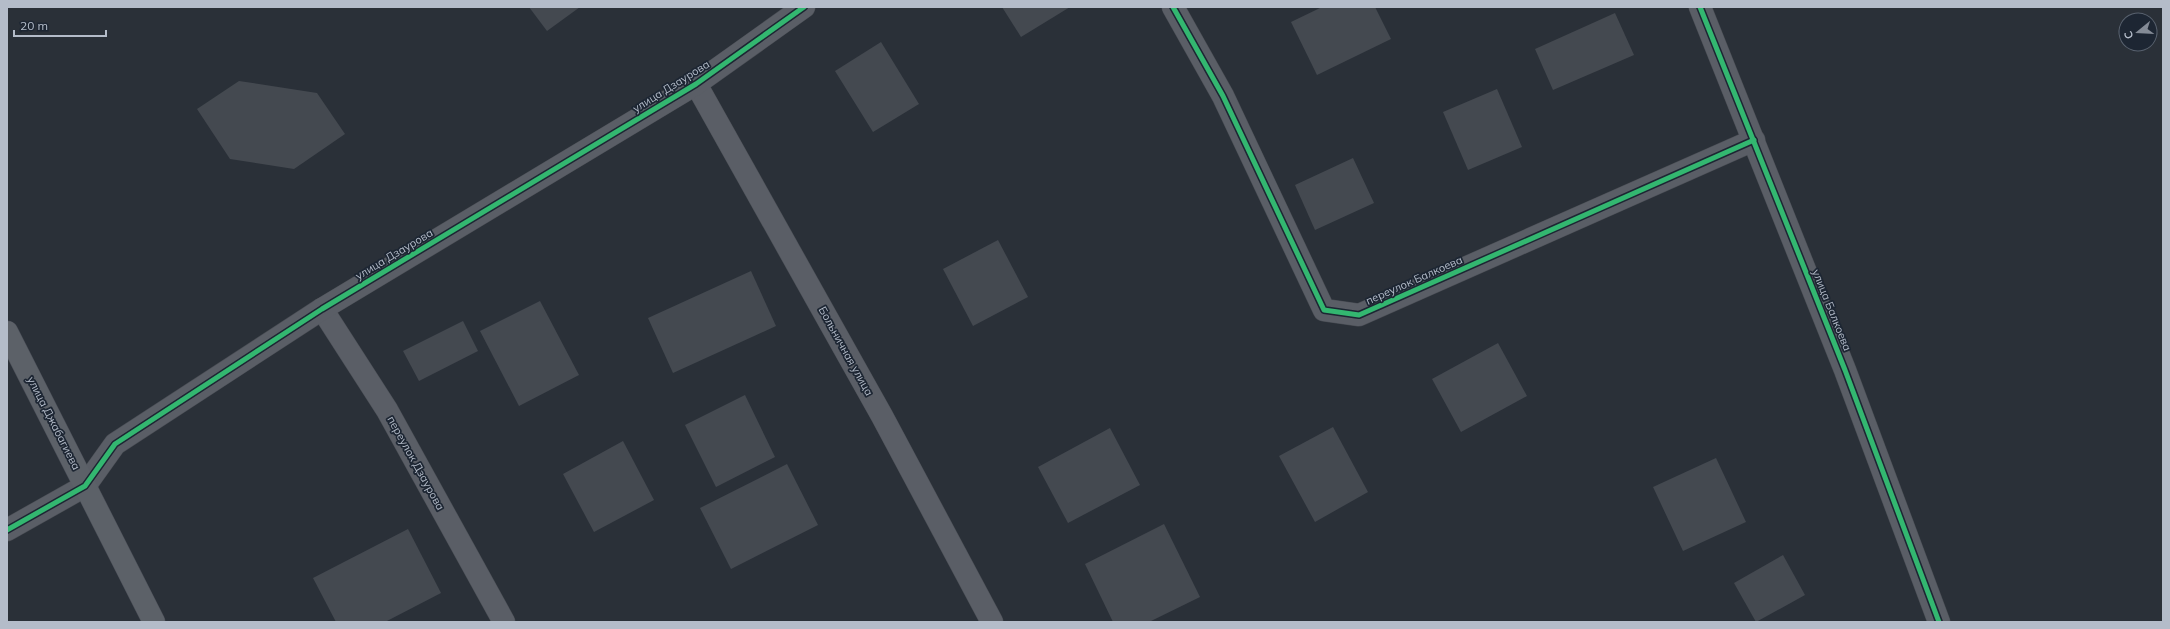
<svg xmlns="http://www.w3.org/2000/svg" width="2170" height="629" font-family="Mulish,sans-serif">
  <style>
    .building { fill: #444950 }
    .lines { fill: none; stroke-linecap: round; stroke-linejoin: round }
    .minor-casing { stroke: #484c53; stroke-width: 23 }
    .major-casing { stroke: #484c55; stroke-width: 23 }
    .minor { stroke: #5a5e66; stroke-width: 22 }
    .major { stroke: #5c6168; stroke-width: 22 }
    .cycleway-casing { stroke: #1d2633; stroke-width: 8 }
    .cycleway { stroke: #33b770; stroke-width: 5 }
    .labels { text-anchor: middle; stroke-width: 3.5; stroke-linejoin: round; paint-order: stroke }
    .street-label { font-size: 11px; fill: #b4bcc9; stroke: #1d2633 }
  </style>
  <rect width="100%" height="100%" fill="#2a3038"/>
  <g class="building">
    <path d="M529,7H580L547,31Z"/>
    <path d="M1002,7H1070L1021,37Z"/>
    <path d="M1322,7H1375L1391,39L1317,75L1291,22Z"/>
    <path d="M1615,13L1634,55L1553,90L1535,49Z"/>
    <path d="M881,42L919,104L873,132L835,71Z"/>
    <path d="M239,81L317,93L345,134L294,169L230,159L197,109Z"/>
    <path d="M1497,89L1522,147L1468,170L1443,112Z"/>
    <path d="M1353,158L1374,203L1315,230L1295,185Z"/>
    <path d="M998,240L1028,297L973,326L943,269Z"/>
    <path d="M751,271L776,326L673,373L648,318Z"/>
    <path d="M540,301L579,375L519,406L480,331Z"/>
    <path d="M463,321L478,351L419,381L403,351Z"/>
    <path d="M1498,343L1527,396L1461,432L1432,379Z"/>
    <path d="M745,395L775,457L716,487L685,425Z"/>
    <path d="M1333,427L1368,492L1315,522L1279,456Z"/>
    <path d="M1110,428L1140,485L1068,523L1038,467Z"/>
    <path d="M623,441L654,500L594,532L563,474Z"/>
    <path d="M1716,458L1746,522L1683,551L1653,487Z"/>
    <path d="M787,464L818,525L731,569L700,508Z"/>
    <path d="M1164,524L1200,597L1149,622H1113L1085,564Z"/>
    <path d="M408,529L441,593L385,622H336L313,578Z"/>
    <path d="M1783,555L1805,595L1756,622L1734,583Z"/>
  </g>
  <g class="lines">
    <g class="minor-casing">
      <g id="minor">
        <path d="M1173,7L1223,96L1324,310L1359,315L1754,140"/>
        <path d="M1700,7L1845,370L1939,622"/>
        <path d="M696,84L882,416L992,622"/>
        <path d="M322,309L387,410L504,622"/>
        <path d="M7,530L85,486L115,444L322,309L696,84L804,7"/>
      </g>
    </g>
    <g class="major-casing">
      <path id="major" d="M7,332L154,622"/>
    </g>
    <use href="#minor" class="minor"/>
    <use href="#major" class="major"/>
    <g class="cycleway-casing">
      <g id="cycleway">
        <path d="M1173,7L1223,96L1324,310L1359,315L1754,140"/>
        <path d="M1700,7L1845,370L1939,622"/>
        <path d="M7,530L85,486L115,444L322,309L696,84L804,7"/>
      </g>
    </g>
    <use href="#cycleway" class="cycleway"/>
  </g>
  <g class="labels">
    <g class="street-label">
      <text transform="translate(671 86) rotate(-32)" y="4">улица Дзаурова</text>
      <text transform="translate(394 254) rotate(-31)" y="4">улица Дзаурова</text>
      <text transform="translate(1414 280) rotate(-24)" y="4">переулок Балкоева</text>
      <text transform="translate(1832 310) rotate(68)" y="4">улица Балкоева</text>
      <text transform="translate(846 351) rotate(61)" y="4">Больничная улица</text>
      <text transform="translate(54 423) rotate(63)" y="4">улица Джабагиева</text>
      <text transform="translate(416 463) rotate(61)" y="4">переулок Дзаурова</text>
    </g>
  </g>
  <rect width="2170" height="629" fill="none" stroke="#b4bcc9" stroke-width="16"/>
  <g transform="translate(2138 32) rotate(252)"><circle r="19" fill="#1d2633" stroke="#59626f"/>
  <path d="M0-3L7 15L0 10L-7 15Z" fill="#848b96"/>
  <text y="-6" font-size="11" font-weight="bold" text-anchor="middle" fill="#b4bcc9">С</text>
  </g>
  <path d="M14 30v6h92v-6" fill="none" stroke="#b4bcc9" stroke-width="2"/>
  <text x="20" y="30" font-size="12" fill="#b4bcc9" stroke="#1d2633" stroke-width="3" paint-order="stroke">20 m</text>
</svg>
